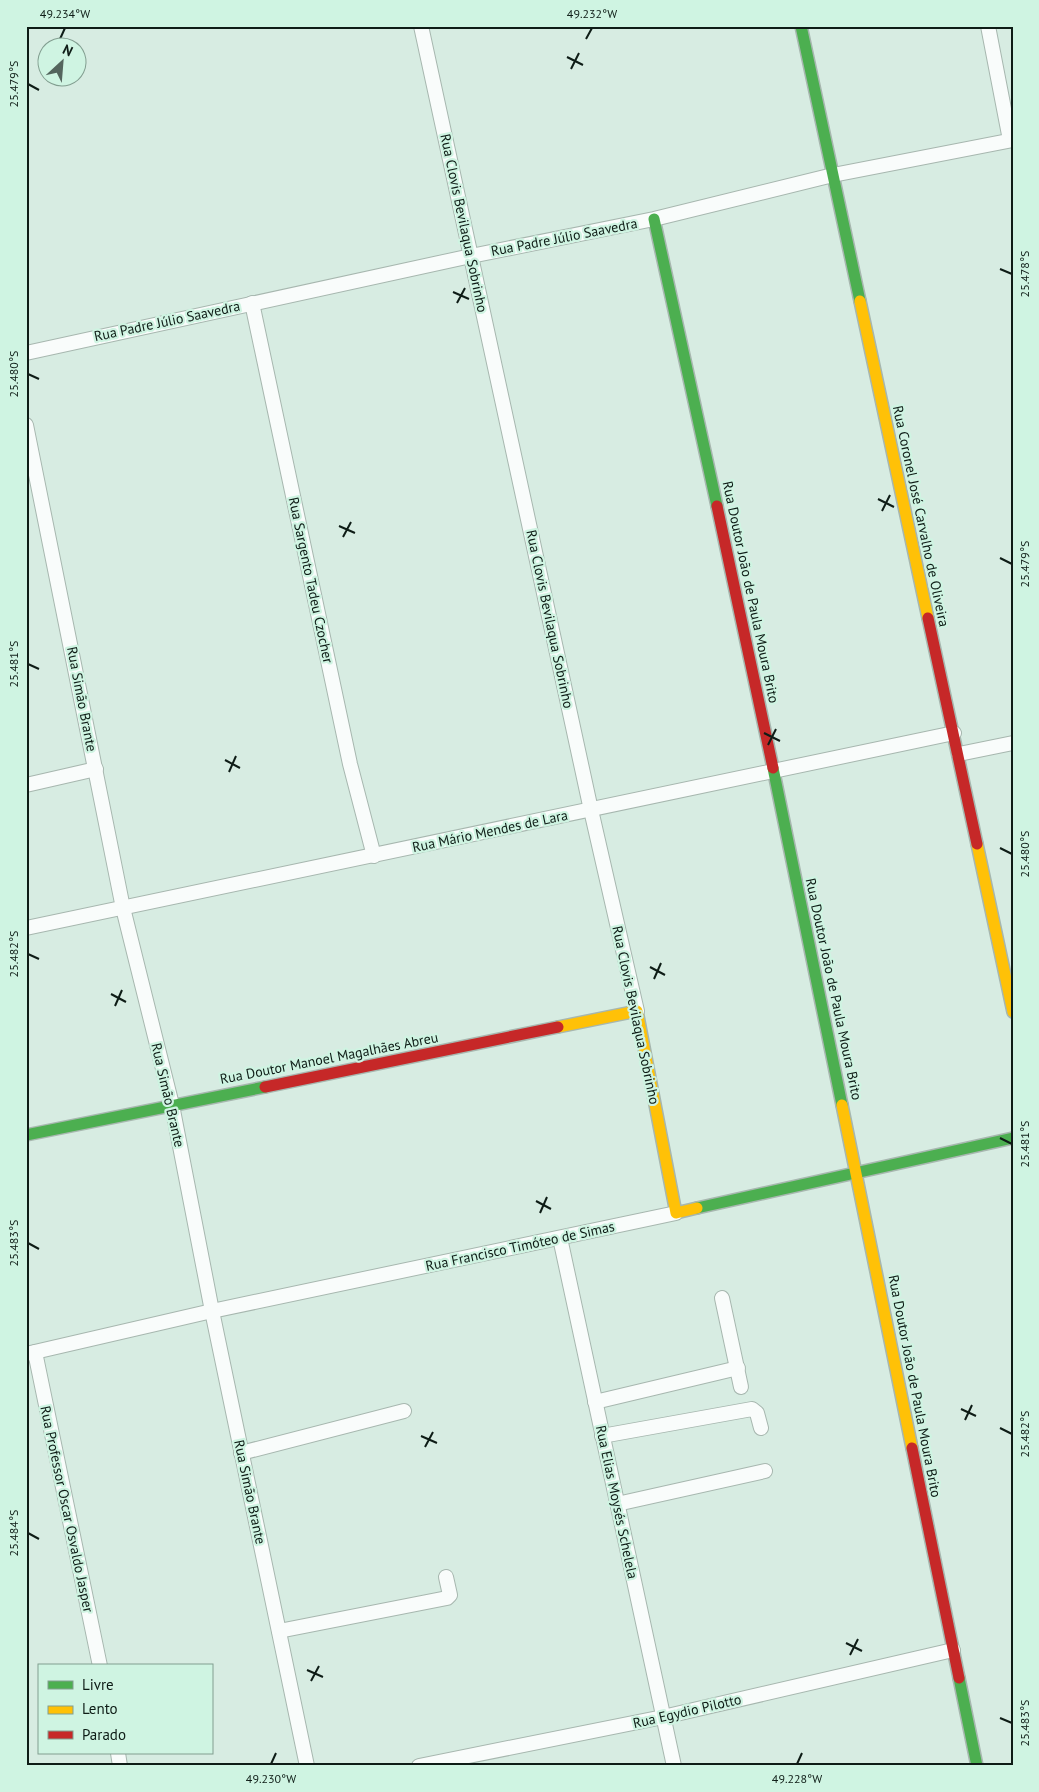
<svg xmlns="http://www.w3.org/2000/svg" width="1039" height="1792" font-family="'PT Sans',sans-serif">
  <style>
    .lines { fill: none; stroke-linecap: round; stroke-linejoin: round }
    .street-casing { stroke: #a7b7af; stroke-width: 16 }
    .fast-casing { stroke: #a7b7af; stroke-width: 14 }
    .slow-casing { stroke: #a7b7af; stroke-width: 14 }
    .jam-casing { stroke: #a7b7af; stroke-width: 14 }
    .street { stroke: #f9fcfb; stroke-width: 14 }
    .fast { stroke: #4caf50; stroke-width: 11 }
    .slow { stroke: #ffc107; stroke-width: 11 }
    .jam { stroke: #c62828; stroke-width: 11 }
    .ticks { fill: none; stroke: #0e1c16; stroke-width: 2 }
    .labels { text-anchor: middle; stroke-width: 4.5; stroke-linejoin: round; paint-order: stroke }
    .street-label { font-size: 14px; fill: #0e1c16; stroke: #cff4e2 }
    .neatline { fill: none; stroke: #0e1c16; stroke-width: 2 }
    .ticks-label { font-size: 12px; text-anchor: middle; fill: #0e1c16 }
  </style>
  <rect width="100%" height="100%" fill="#d7ece2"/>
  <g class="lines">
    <g class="street-casing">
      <g id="street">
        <path d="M421,26L591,810L637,1011"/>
        <path d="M988,26L1010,140"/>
        <path d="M252,303L350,764L374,856"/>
        <path d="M26,353L471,256L654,219L833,175L1013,140"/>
        <path d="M26,425L123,908L172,1105L212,1311L307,1766"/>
        <path d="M959,754L1013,743"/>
        <path d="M26,785L96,769"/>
        <path d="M26,928L954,733"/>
        <path d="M560,1238L674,1766"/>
        <path d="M722,1298L741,1387"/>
        <path d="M35,1352L100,1666"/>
        <path d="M26,1354L212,1311L676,1213"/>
        <path d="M595,1402L738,1368"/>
        <path d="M602,1436L752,1409L757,1413L761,1428"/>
        <path d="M241,1453L404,1411"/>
        <path d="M617,1504L765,1471"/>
        <path d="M279,1631L447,1598L450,1595L446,1577"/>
        <path d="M118,1753L120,1766"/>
        <path d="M419,1766L663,1717L953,1650"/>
      </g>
    </g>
    <g class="fast-casing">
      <g id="fast">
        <path d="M801,26L860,301"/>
        <path d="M654,219L717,506"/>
        <path d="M773,768L842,1105"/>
        <path d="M26,1135L265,1087"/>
        <path d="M697,1208L1013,1138"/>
        <path d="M959,1678L977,1766"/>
      </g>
    </g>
    <g class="slow-casing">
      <g id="slow">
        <path d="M860,301L928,618"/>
        <path d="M977,844L1013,1012"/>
        <path d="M558,1027L637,1011L676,1213L697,1208"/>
        <path d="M842,1105L912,1448"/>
      </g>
    </g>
    <g class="jam-casing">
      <g id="jam">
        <path d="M717,506L773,768"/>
        <path d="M928,618L977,844"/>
        <path d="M265,1087L558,1027"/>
        <path d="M912,1448L959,1678"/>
      </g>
    </g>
    <use href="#street" class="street"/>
    <use href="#fast" class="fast"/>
    <use href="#slow" class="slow"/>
    <use href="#jam" class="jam"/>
  </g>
  <path class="ticks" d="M60,39L65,28M586,39L592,28M567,57L583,65M571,69L579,53M28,84L39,90M1000,269L1012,274M453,292L469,299M457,303L465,288M28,374L39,379M878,499L894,507M882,511L890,495M339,526L355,533M343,537L351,522M1000,558L1012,564M28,664L39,669M764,733L780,741M768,745L776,729M225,760L240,768M229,772L236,756M1000,848L1012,854M28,954L39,959M650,967L665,975M654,979L661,963M111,994L126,1002M115,1006L122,990M1000,1138L1012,1144M536,1201L551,1209M540,1213L547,1197M28,1243L39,1249M961,1409L976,1416M965,1420L972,1405M1000,1428L1012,1434M421,1436L437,1443M425,1447L433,1432M28,1533L39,1539M846,1643L862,1651M850,1655L858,1639M307,1670L323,1677M311,1681L319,1666M1000,1718L1012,1723M271,1764L276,1753M797,1764L802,1753"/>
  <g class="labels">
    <g class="street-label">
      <text transform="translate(464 223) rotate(78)" y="5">Rua Clovis Bevilaqua Sobrinho</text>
      <text transform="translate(564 237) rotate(-11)" y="5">Rua Padre Júlio Saavedra</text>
      <text transform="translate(167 321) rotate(-12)" y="5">Rua Padre Júlio Saavedra</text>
      <text transform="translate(921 516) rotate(78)" y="5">Rua Coronel José Carvalho de Oliveira</text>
      <text transform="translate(311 580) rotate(78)" y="5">Rua Sargento Tadeu Czocher</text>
      <text transform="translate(751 592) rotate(78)" y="5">Rua Doutor João de Paula Moura Brito</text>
      <text transform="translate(550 619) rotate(78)" y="5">Rua Clovis Bevilaqua Sobrinho</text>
      <text transform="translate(82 699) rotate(79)" y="5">Rua Simão Brante</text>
      <text transform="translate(490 831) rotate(-12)" y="5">Rua Mário Mendes de Lara</text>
      <text transform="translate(834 989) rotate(78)" y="5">Rua Doutor João de Paula Moura Brito</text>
      <text transform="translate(636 1015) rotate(78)" y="5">Rua Clovis Bevilaqua Sobrinho</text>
      <text transform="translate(329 1058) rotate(-11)" y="5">Rua Doutor Manoel Magalhães Abreu</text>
      <text transform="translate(168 1095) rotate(77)" y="5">Rua Simão Brante</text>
      <text transform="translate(520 1246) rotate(-12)" y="5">Rua Francisco Timóteo de Simas</text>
      <text transform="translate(915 1386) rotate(79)" y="5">Rua Doutor João de Paula Moura Brito</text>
      <text transform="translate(250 1492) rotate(78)" y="5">Rua Simão Brante</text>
      <text transform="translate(617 1502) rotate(78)" y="5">Rua Elias Moysés Schelela</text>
      <text transform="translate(67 1509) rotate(78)" y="5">Rua Professor Oscar Osvaldo Jasper</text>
      <text transform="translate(687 1711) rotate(-13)" y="5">Rua Egydio Pilotto</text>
    </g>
  </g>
  <rect width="1039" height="1792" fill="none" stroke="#cff4e2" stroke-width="55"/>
  <rect x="38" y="1664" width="175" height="90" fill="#cff4e2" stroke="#829e90"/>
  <rect x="48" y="1681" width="25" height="8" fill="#4caf50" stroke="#829e90"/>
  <text x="82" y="1690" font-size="15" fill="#0e1c16">Livre</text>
  <rect x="48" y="1706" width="25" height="8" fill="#ffc107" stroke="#829e90"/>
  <text x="82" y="1714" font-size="15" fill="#0e1c16">Lento</text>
  <rect x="48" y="1731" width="25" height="8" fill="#c62828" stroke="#829e90"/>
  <text x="82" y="1740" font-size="15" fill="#0e1c16">Parado</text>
  <g transform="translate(62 62) rotate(26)"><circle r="24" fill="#cff4e2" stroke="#829e90"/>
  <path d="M0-4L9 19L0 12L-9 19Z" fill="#54655d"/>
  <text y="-8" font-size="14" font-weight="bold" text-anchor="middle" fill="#0e1c16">N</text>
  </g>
  <rect x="28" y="28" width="984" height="1736" class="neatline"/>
  <g class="ticks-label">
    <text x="65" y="18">49.234°W</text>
    <text x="592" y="18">49.232°W</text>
    <text transform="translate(14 84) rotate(-90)" y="4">25.479°S</text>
    <text transform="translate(1025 274) rotate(-90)" y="4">25.478°S</text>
    <text transform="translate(14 374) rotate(-90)" y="4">25.480°S</text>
    <text transform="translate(1025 564) rotate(-90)" y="4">25.479°S</text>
    <text transform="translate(14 664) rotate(-90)" y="4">25.481°S</text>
    <text transform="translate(1025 854) rotate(-90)" y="4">25.480°S</text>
    <text transform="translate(14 954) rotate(-90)" y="4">25.482°S</text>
    <text transform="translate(1025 1144) rotate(-90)" y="4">25.481°S</text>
    <text transform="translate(14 1243) rotate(-90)" y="4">25.483°S</text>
    <text transform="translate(1025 1434) rotate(-90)" y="4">25.482°S</text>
    <text transform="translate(14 1533) rotate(-90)" y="4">25.484°S</text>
    <text transform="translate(1025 1723) rotate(-90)" y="4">25.483°S</text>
    <text x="271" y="1783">49.230°W</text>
    <text x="797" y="1783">49.228°W</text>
  </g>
</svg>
